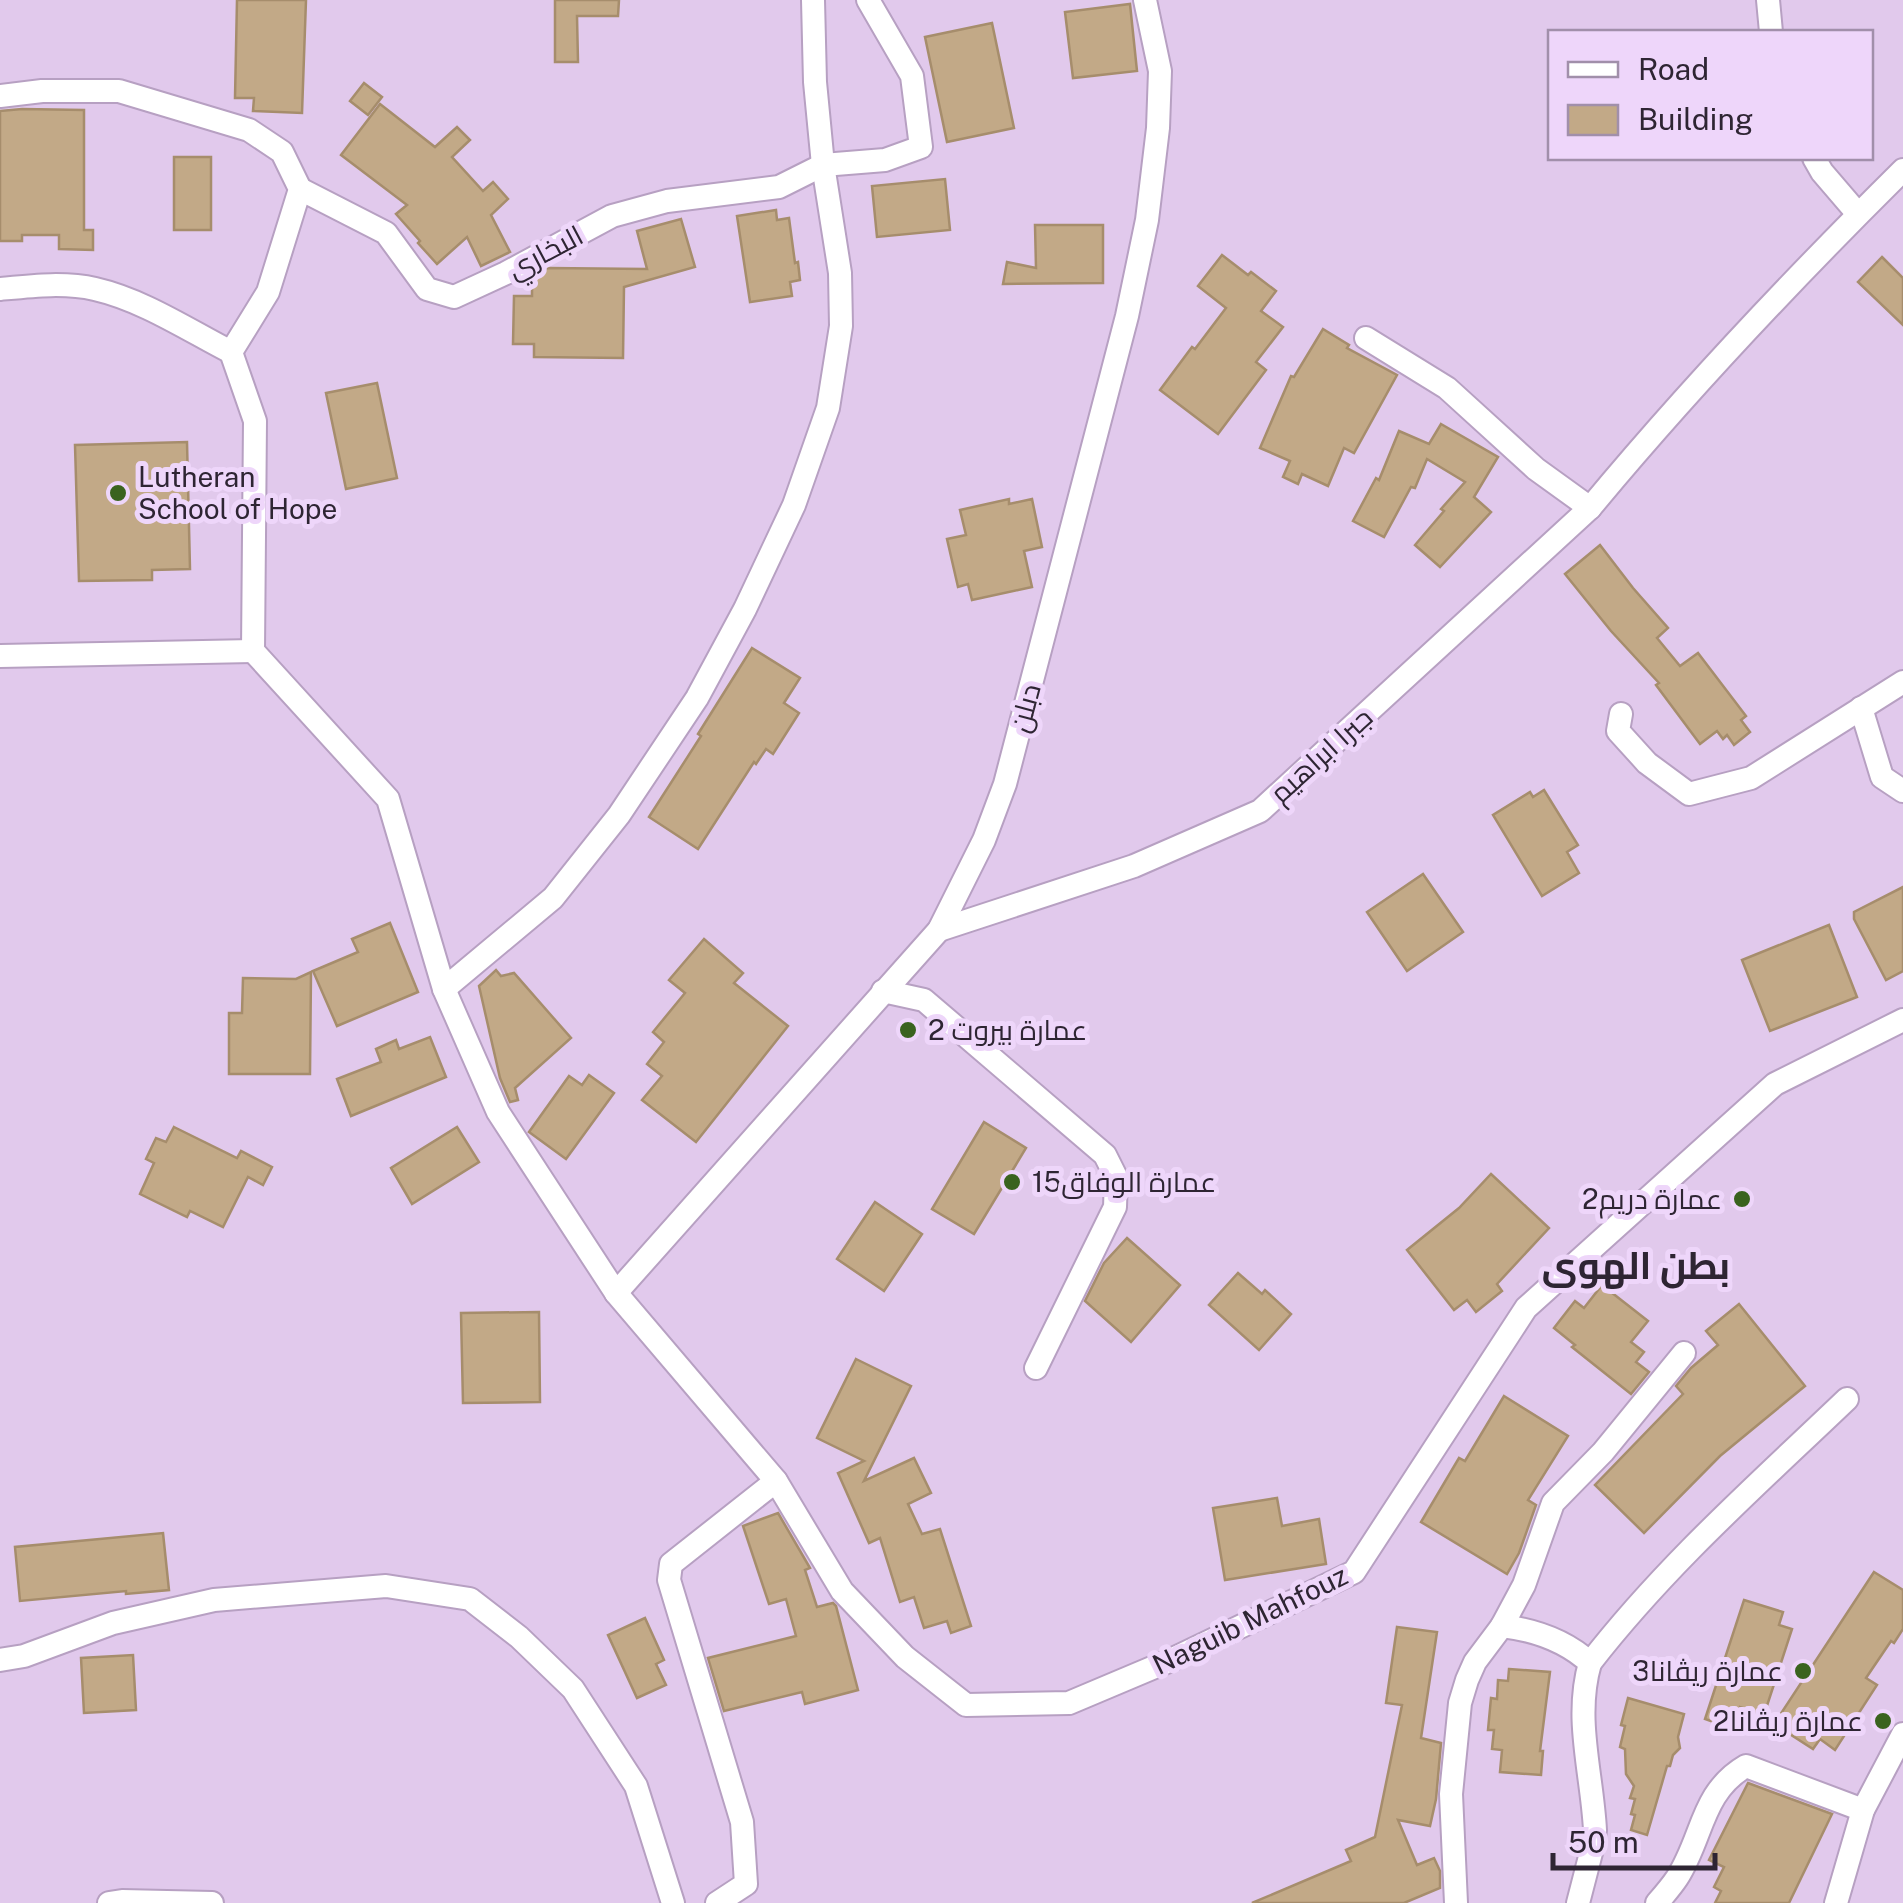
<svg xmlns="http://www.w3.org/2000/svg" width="1903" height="1903" font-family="'Public Sans',Cairo,sans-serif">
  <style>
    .building { fill: #c2a987; stroke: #a68d6c; stroke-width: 2.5 }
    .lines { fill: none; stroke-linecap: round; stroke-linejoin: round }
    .street-casing { stroke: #b7a0c2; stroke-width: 26 }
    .street { stroke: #fff; stroke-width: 22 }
    .poi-dot { fill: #3a631f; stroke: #eed6fa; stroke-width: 4 }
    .labels { text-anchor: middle; stroke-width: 10; stroke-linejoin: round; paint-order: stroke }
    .street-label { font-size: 28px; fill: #2e2533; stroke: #eed6fa }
    .poi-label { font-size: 28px; fill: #2e2533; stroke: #eed6fa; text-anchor: start }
    .district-label { font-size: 38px; font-weight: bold; fill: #2e2533; stroke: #eed6fa }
  </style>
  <rect width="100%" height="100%" fill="#e1c9ec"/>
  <g class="building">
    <path d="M237,0H306L302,113L253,111L254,98H235Z"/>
    <path d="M555,0H619L618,16H577L578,62H555Z"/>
    <path d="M1130,4L1137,71L1073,78L1065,12Z"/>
    <path d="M992,23L1014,128L947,142L925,37Z"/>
    <path d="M364,83L382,97L368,115L350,101Z"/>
    <path d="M380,104L435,147L457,127L470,140L452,157L483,191L493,182L508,199L491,215L510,252L481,266L467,237L437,264L418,243L420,241L396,214L407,205L341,155Z"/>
    <path d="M22,109L84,110V230H93V250L59,249V235H22V241H0V111Z"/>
    <rect x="174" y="157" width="37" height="73"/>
    <path d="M945,179L950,230L877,237L872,186Z"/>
    <path d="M776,210L777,220L789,218L795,263L798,262L800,280L790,282L792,296L750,302L737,216Z"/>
    <path d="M681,219L695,267L624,287L623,358L534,357V344H513L514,296H532V276L548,268L647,269L637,231Z"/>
    <path d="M1035,225H1103V283L1003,284L1007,262L1036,268Z"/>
    <path d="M1222,255L1248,275L1251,272L1276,291L1261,311L1283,327L1256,362L1266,370L1218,434L1160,390L1192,347L1195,349L1226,308L1198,286Z"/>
    <path d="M1882,257L1903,278V325L1858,282Z"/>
    <path d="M1323,329L1349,345L1347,348L1397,375L1354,453L1344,448L1328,486L1302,474L1298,484L1283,477L1290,461L1260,448L1291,376L1294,377Z"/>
    <path d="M377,383L397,478L346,489L326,393Z"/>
    <path d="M1441,424L1498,457L1474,497L1491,512L1440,567L1415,545L1444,511L1441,509L1465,482L1427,459L1415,488L1411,487L1384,537L1353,521L1376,478L1379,480L1399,431L1429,444Z"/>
    <path d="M187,442L190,569L152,570V580L79,581L75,445Z"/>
    <path d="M1009,499V504L1032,499L1042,547L1024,551L1032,587L972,600L968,584L958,587L947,539L966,535L960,510Z"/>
    <path d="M1600,545L1633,588L1668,628L1657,638L1680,666L1698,653L1746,716L1741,720L1750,732L1734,745L1727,735L1723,739L1717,731L1700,744L1656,685L1659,683L1611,631L1565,574Z"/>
    <path d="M752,648L800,678L784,703L799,713L773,754L766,749L756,764L754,762L698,849L649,817L701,736L698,734Z"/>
    <path d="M1544,790L1578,845L1567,852L1579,873L1542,896L1493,815L1530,792L1533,797Z"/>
    <path d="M1423,874L1463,932L1407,971L1367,912Z"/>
    <path d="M1903,887V971L1886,980L1854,919V912Z"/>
    <path d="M390,923L418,992L337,1026L313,971L358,952L352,939Z"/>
    <path d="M1829,925L1857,997L1770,1031L1742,960Z"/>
    <path d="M704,939L743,973L734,983L788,1026L696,1142L642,1100L662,1076L647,1064L664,1042L653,1032L685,993L669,980Z"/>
    <path d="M496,970L501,976L514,973L571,1038L515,1088L518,1100L510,1102L500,1078L479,986Z"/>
    <path d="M311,972L310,1074H229V1013H242L243,978L296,979Z"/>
    <path d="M430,1037L446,1077L351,1116L337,1079L381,1062L376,1049L396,1040L399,1049Z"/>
    <path d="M589,1075L614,1093L566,1159L529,1132L569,1076L582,1085Z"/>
    <path d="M984,1122L1026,1148L974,1234L932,1209Z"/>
    <path d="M174,1127L237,1158L241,1151L272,1167L263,1185L248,1177L223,1227L190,1211L187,1217L140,1194L154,1163L146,1159L156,1138L166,1142Z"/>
    <path d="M457,1127L479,1162L412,1204L391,1168Z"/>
    <path d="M1491,1174L1549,1228L1497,1284L1502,1291L1476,1312L1467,1300L1454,1310L1407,1250L1459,1208Z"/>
    <path d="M875,1202L922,1234L884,1291L837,1259Z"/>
    <path d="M1127,1238L1180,1285L1131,1342L1085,1301L1104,1263Z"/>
    <path d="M1238,1273L1262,1294L1265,1290L1291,1314L1259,1350L1209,1305Z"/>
    <path d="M1602,1285L1648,1321L1631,1342L1644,1352L1636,1362L1649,1372L1631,1394L1572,1347L1575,1345L1554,1328L1575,1301L1584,1308Z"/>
    <path d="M1739,1304L1805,1386L1720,1456L1644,1533L1595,1485L1683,1394L1676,1386L1691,1368L1718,1345L1706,1331Z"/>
    <path d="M539,1312L540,1402L463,1403L461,1313Z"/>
    <path d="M856,1359L911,1386L864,1481L914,1458L931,1493L908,1504L922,1534L940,1529L971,1626L951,1633L947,1621L924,1628L914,1597L900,1602L880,1538L869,1543L838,1473L864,1461L817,1438Z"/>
    <path d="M1504,1396L1568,1436L1528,1500L1536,1505L1519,1553L1507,1574L1421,1522L1459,1458L1465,1461Z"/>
    <path d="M1277,1498L1282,1526L1319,1519L1326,1564L1225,1580L1213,1508Z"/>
    <path d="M778,1513L810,1568L805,1570L817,1607L833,1603L836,1606L858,1690L805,1704L802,1692L724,1711L708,1658L796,1636L786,1599L769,1604L743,1526Z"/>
    <path d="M163,1533L169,1590L126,1594V1591L20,1601L15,1547Z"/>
    <path d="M1874,1572L1903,1590V1629L1894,1643L1891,1641L1866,1678L1877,1685L1835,1750L1820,1739L1813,1749L1774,1724Z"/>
    <path d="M1744,1600L1783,1612L1779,1625L1792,1629L1764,1715L1740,1707L1733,1729L1705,1719Z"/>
    <path d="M645,1618L664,1660L656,1664L666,1685L637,1698L608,1635Z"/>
    <path d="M1397,1627L1437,1632L1421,1738L1441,1743L1436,1799L1430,1826L1398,1820L1417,1865L1434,1858L1440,1871V1888L1404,1903H1252L1351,1861L1346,1850L1375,1837L1402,1705L1386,1703Z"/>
    <path d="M133,1655L136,1710L84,1713L81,1658Z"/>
    <path d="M1509,1669L1550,1672L1540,1751H1543L1541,1775L1500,1772L1502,1750L1492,1749L1494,1730H1488L1491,1698L1497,1699L1498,1680L1508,1681Z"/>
    <path d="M1628,1698L1684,1714L1678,1737L1680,1748L1673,1755L1670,1766H1667L1647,1835L1631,1830L1635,1815L1631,1814L1635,1799L1630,1798L1634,1786L1626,1774L1625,1749L1620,1747L1625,1726L1621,1725Z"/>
    <path d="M1748,1783L1832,1814L1789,1903H1715L1721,1891L1714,1887L1724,1867L1709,1860Z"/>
  </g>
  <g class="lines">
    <g class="street-casing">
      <g id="street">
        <path d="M1768,0L1771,32"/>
        <path d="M0,96L42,91H119L249,130L282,152L300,189L268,292L231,352"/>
        <path d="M1814,158L1822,172L1858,214"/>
        <path d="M300,189L386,233L427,289L454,297L506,273L612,216L667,201L779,187L823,165L885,160L921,147L912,76L868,0"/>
        <path d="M0,289C31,286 64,282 95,289C143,300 188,330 231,352"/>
        <path d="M1366,338L1447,388L1536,469L1590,508"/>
        <path d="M231,352L255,421L253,651L388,799L444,989L498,1112L616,1293L776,1481L842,1591L905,1657L966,1705L1069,1703L1171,1660L1354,1572L1526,1308L1775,1084L1903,1020"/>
        <path d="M0,656L253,651"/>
        <path d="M1861,708L1882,777L1903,791"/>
        <path d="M1621,714L1618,731L1647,763L1689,794L1751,778L1903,682"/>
        <path d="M939,930L1134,866L1260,811L1590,508C1688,390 1794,278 1903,170"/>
        <path d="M444,989L553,898L619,815L697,698L745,609L794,505L828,408L841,326L840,273L823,165L815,82L813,0"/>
        <path d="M883,991L924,1000L1105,1155L1116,1177L1115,1207L1036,1368"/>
        <path d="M616,1293L939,930L984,840L1005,784L1127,316L1147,220L1158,128L1160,71L1145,0"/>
        <path d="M1502,1626C1535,1630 1565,1640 1590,1663C1574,1718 1592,1773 1595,1830L1593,1845L1578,1903"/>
        <path d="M0,1660L24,1656L113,1623L214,1600L386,1586L470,1599L519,1637L573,1689L636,1786L673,1903"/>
        <path d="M1590,1663C1666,1565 1758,1484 1847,1399"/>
        <path d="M109,1903L122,1901L212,1903"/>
        <path d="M717,1903L746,1884L742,1822L669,1580L671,1564L776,1481"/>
        <path d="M1456,1903L1451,1794L1460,1703L1467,1680L1475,1662L1502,1626L1524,1585L1553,1503L1603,1452L1684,1353"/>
        <path d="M1657,1903C1664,1895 1671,1887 1677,1878C1703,1838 1701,1792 1746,1766L1863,1810"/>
        <path d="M1836,1903L1863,1810L1903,1734"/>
      </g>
    </g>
    <use href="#street" class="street"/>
  </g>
  <g class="poi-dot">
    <circle cx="118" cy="493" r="10"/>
    <circle cx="908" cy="1030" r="10"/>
    <circle cx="1012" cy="1182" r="10"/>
    <circle cx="1742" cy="1199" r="10"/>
    <circle cx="1803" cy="1671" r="10"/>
    <circle cx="1883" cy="1721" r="10"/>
  </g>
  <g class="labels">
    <g class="street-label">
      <text transform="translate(545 252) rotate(-28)" y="10">البخاري</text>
      <text transform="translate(1025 708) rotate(-75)" y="10">دبلن</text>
      <text transform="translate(1321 755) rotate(-42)" y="10">جبرا ابراهيم</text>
      <text transform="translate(1250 1620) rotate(-26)" y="10">Naguib Mahfouz</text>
    </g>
    <g class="poi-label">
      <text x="138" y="487">Lutheran<tspan x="138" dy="32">School of Hope</tspan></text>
      <text x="928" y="1040">عمارة بيروت 2</text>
      <text x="1032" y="1192">عمارة الوفاق15</text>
      <text x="1722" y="1209" text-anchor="end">عمارة دريم2</text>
      <text x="1783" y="1681" text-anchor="end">عمارة ريڤانا3</text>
      <text x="1863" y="1731" text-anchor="end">عمارة ريڤانا2</text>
    </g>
    <g class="district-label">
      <text x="1636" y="1279">بطن الهوى</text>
    </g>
  </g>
  <rect x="1548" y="30" width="325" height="130" fill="#eed6fa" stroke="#a18faa" stroke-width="2.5"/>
  <rect x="1568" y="62" width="50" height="15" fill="#ffffff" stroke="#a18faa" stroke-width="2.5"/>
  <text x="1638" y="80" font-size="30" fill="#2e2533">Road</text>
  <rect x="1568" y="105" width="50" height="30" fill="#c2a987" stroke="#a18faa" stroke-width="2.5"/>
  <text x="1638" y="130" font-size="30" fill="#2e2533">Building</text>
  <path d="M1553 1853v15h162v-15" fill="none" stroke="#2e2533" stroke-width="5"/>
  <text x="1568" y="1853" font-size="30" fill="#2e2533" stroke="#eed6fa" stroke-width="8" paint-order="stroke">50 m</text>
</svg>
